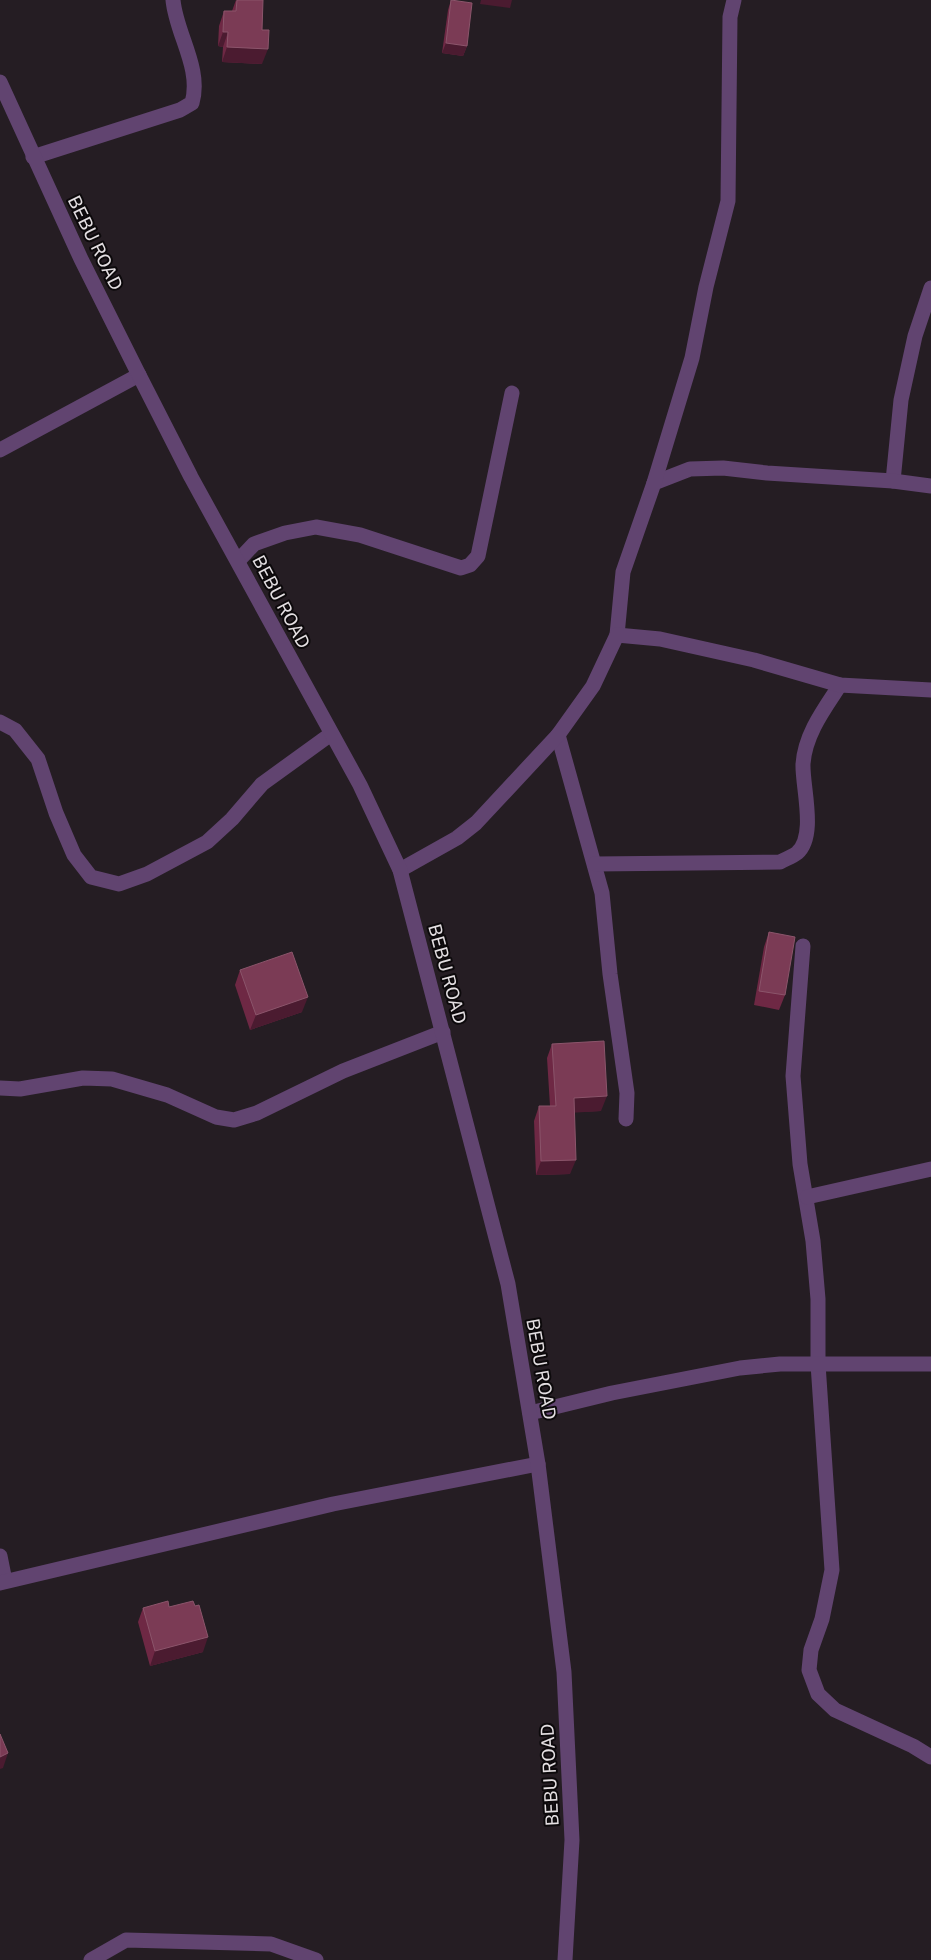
<svg xmlns="http://www.w3.org/2000/svg" width="931" height="1960" font-family="'Public Sans',sans-serif">
  <style>
    .lines { fill: none; stroke-linecap: round; stroke-linejoin: round }
    .minor { stroke: #614470; stroke-width: 15 }
    .tertiary { stroke: #614470; stroke-width: 15 }
    .wall { fill: #6e2844 }
    .shaded-wall { fill: #4b1b30 }
    .building { fill: #7b3b55; stroke: #8b556b }
    .labels { text-anchor: middle; stroke-width: 4; stroke-linejoin: round; paint-order: stroke }
    .street-label { font-size: 18px; fill: #e4dfe2; stroke: #0c090b }
  </style>
  <rect width="100%" height="100%" fill="#251d23"/>
  <g class="lines">
    <g class="minor">
      <path d="M33,157L180,110L192,103C202,68 176,34 173,0"/>
      <path d="M0,450L139,375"/>
      <path d="M893,481L901,400L915,336L931,288"/>
      <path d="M654,483L690,469L723,468L767,473L893,481L931,486"/>
      <path d="M238,561L254,544L285,533L316,527L360,535L461,568L470,565L478,556L512,393"/>
      <path d="M617,635L623,572L654,483L692,358L706,287L728,201L730,17L734,0"/>
      <path d="M0,722L15,730L38,759L56,813L74,855L91,877L119,884L147,874L207,842L232,819L262,784L331,734"/>
      <path d="M558,735L602,893L610,974L627,1093L626,1119"/>
      <path d="M595,864L780,862C785,859 792,857 797,853C817,836 802,786 803,764C805,734 825,708 840,685"/>
      <path d="M400,870L457,838L476,823L558,735L593,686L617,635L660,639L754,660L840,685L931,690"/>
      <path d="M803,946L793,1076L800,1164L813,1241L818,1299V1364L832,1570L822,1619L811,1650L809,1670L818,1694L835,1710L913,1746L931,1757"/>
      <path d="M0,1088L20,1089L83,1078L112,1079L167,1095L216,1117L234,1120L257,1113L343,1071L443,1032"/>
      <path d="M807,1197L931,1169"/>
      <path d="M530,1413L612,1393L740,1368L780,1364H931"/>
      <path d="M0,1556L5,1581"/>
      <path d="M0,1583L333,1504L538,1464"/>
      <path d="M91,1960L126,1940L271,1944L316,1960"/>
    </g>
    <path class="tertiary" d="M0,82L81,259L139,375L191,477L360,785L400,870L508,1284L538,1464L564,1672L572,1840L565,1960"/>
  </g>
  <g class="wall">
    <path d="M236,0L262,30V64L222,62L223,47L218,46L219,26L224,11H232Z"/>
    <path d="M451,0L467,46L463,56L442,53L448,10Z"/>
    <path d="M769,932L785,995L779,1010L754,1005L764,947Z"/>
    <path d="M240,970L302,1012L250,1030L235,985Z"/>
    <path d="M552,1044L601,1111L575,1112L570,1174L536,1175L534,1121L539,1106H550L547,1058Z"/>
    <path d="M195,1606L203,1652L150,1666L138,1622L143,1608Z"/>
  </g>
  <g class="shaded-wall">
    <path d="M481,0H512L510,8L480,4Z"/>
    <path d="M223,32H228L223,47L218,46Z"/>
    <path d="M446,43L467,46L463,56L442,53Z"/>
    <path d="M227,47L268,49L262,64L222,62Z"/>
    <path d="M308,997L302,1012L250,1030L256,1015Z"/>
    <path d="M607,1096L601,1111L569,1113L574,1098Z"/>
    <path d="M576,1160L570,1174L536,1175L541,1161Z"/>
    <path d="M208,1637L203,1652L150,1666L155,1651Z"/>
    <path d="M8,1753L3,1768L0,1769V1757Z"/>
  </g>
  <g class="building">
    <path d="M237,0H263L262,30H269L268,49L227,47L228,32H223L224,11H236Z"/>
    <path d="M451,0L472,3L467,46L446,43Z"/>
    <path d="M769,932L795,937L785,995L759,991Z"/>
    <path d="M292,952L308,997L256,1015L240,970Z"/>
    <path d="M604,1041L607,1096L574,1098L576,1160L541,1161L539,1106H556L552,1044Z"/>
    <path d="M168,1601L169,1607L193,1601L195,1606L199,1605L208,1637L155,1651L143,1608Z"/>
    <path d="M0,1734L8,1753L0,1757Z"/>
  </g>
  <g class="labels">
    <g class="street-label">
      <text transform="translate(95 243) rotate(64)" y="6">BEBU ROAD</text>
      <text transform="translate(281 602) rotate(62)" y="6">BEBU ROAD</text>
      <text transform="translate(447 974) rotate(75)" y="6">BEBU ROAD</text>
      <text transform="translate(541 1369) rotate(80)" y="6">BEBU ROAD</text>
      <text transform="translate(550 1775) rotate(-93)" y="6">BEBU ROAD</text>
    </g>
  </g>
</svg>
